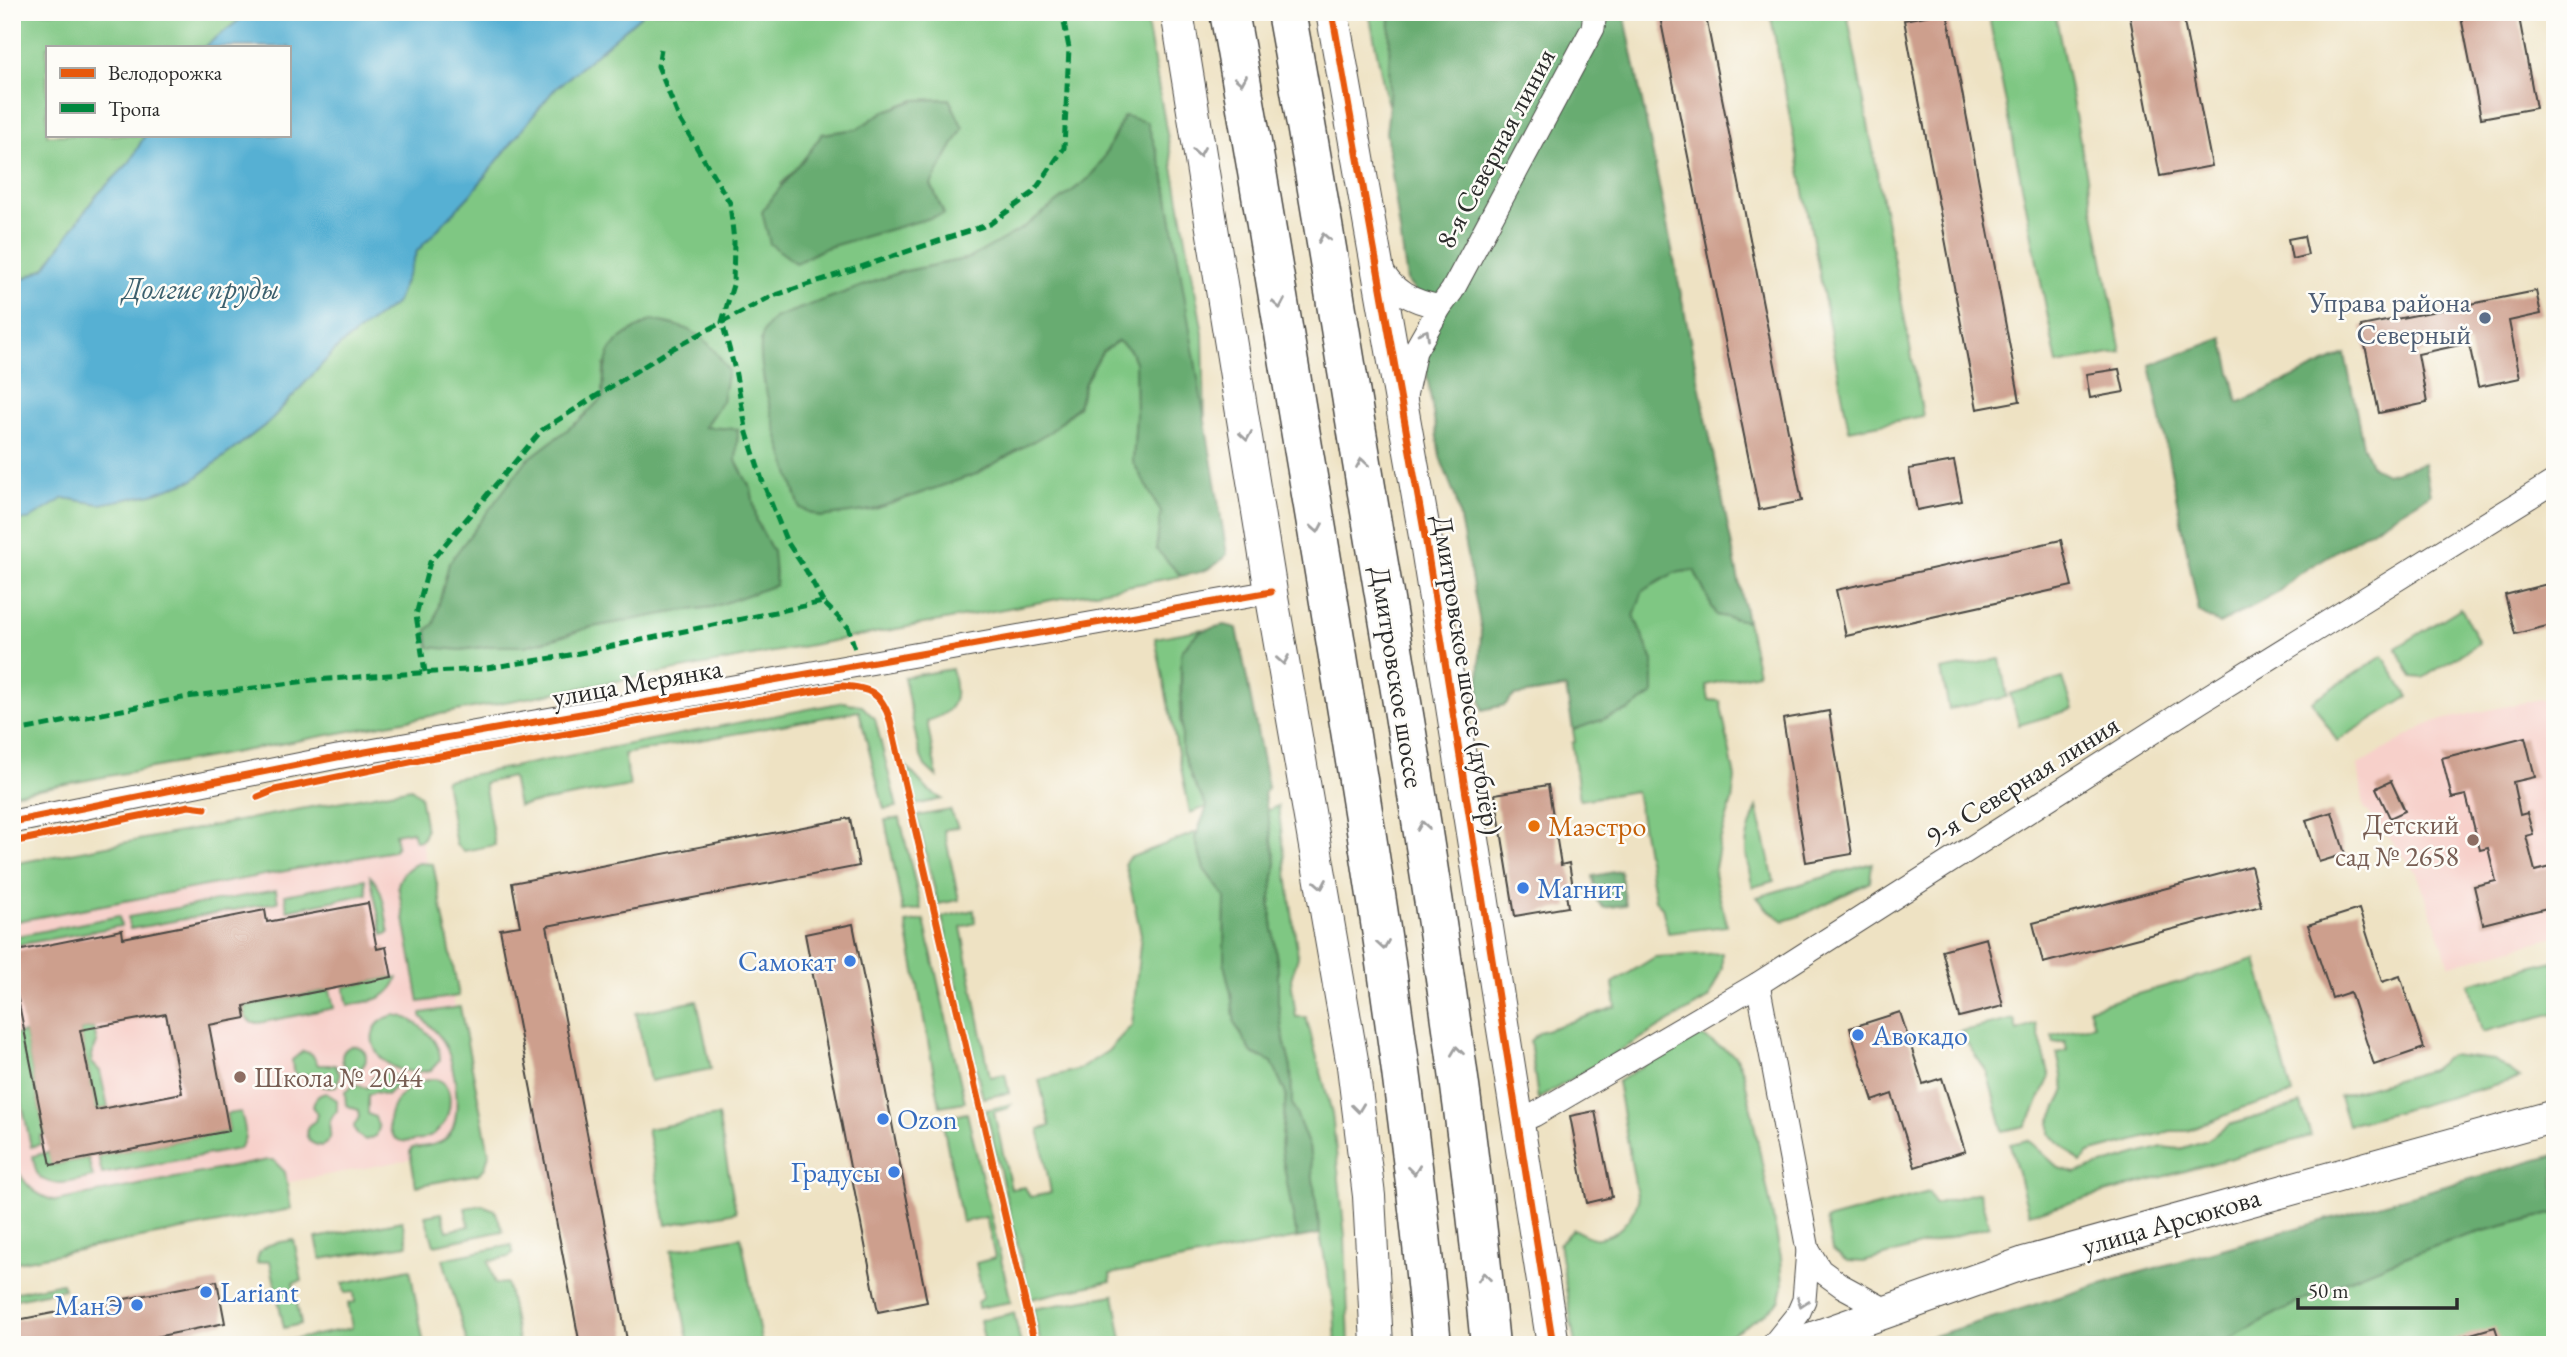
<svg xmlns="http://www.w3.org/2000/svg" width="2567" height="1357" font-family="'EB Garamond',serif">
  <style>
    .built { fill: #f7d0ca }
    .green { fill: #7fc783; stroke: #557957; stroke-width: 2; fill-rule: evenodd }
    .forest { fill: #67ac71; stroke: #496c4e; stroke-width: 2 }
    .water { fill: #56b0d3; stroke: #406e7f; stroke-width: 2 }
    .building { fill: #cd9f8d; fill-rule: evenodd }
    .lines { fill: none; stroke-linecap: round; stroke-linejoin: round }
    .street-casing { stroke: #484642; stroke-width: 25 }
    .secondary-casing { stroke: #484642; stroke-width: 34 }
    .highway-casing { stroke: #484642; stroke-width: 41 }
    .street { stroke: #fff; stroke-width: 23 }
    .secondary { stroke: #fff; stroke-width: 32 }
    .highway { stroke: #fff; stroke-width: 38 }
    .quiet { stroke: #00873e; stroke-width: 5; stroke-dasharray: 10 5; stroke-linecap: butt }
    .cycleway-casing { stroke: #fdfcf7; stroke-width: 11 }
    .cycleway { stroke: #e8590c; stroke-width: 7 }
    .oneway { stroke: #a0a0a0 }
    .service-dot { fill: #5c6f8a; stroke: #fdfcf7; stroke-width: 2.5 }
    .food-dot { fill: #e8710a; stroke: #fdfcf7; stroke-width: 2.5 }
    .education-dot { fill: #8d6e63; stroke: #fdfcf7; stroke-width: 2.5 }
    .shop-dot { fill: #3f7fe0; stroke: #fdfcf7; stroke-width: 2.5 }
    .labels { text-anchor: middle; stroke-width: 5; stroke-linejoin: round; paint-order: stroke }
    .street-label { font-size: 28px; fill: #2b2b2b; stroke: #fdfcf7 }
    .service-label { font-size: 28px; fill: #4e5e75; stroke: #fdfcf7; text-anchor: end }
    .education-label { font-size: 28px; fill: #785e54; stroke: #fdfcf7; text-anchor: end }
    .food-label { font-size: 28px; fill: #c56008; stroke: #fdfcf7; text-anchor: start }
    .shop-label { font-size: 28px; fill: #366cbe; stroke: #fdfcf7; text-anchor: start }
    .water-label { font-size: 30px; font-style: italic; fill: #3c606e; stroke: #fdfcf7 }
  </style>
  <rect width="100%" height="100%" fill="#fdfcf7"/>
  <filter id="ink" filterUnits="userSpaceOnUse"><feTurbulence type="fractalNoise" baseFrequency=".0143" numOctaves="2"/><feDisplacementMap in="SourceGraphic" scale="14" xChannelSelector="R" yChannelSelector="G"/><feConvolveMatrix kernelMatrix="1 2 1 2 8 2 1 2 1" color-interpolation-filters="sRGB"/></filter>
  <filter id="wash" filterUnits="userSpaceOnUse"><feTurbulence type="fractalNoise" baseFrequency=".00686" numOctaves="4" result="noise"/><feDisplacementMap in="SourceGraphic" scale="28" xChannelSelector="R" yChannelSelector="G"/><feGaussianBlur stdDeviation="1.57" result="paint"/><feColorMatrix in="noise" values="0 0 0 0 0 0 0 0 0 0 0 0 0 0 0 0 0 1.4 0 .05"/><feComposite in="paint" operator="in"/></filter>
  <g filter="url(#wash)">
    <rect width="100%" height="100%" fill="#eee2c3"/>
    <g class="built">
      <path d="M2540,699L2550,706L2555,705V937L2450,965L2417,873L2364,807L2358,765L2432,722Z"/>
      <path d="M416,810L482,1146L12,1234V883Z"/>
    </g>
    <g class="green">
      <path d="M12,12H250L204,47H47V135H145L130,162L95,197L45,268L12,285Z"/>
      <path d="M645,12H1145L1203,333L1205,425L1164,173L1107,150L1101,163L1088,179L1023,228L970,258L901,272L774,318L761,351L764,383L800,508L872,510L976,474L1051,431L1078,407L1085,382L1102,352L1118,341L1130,350L1135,362L1136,415L1133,462L1161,512L1157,549L1181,576L12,794V520L28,519L64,498L100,504L152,494L193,480L268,423L338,347L396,303L417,251L470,195L553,91ZM949,99L963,128L931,184L854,239L825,248L795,263L781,184L804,161L822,134L857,129L883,112L914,100ZM604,365L722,401L704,428L738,429L736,461L751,489L757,522L773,552L713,607L680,611L587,628L557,638L460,650L427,630L434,624L526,461L580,420L603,397Z"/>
      <path d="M1369,12H1390L1389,108L1386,98Z"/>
      <path d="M1770,12H1847L1923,416L1849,430Z"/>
      <path d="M1988,12H2055L2121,352L2057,364Z"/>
      <path d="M1695,570L1716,615L1747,621L1758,673L1706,685L1709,700L1720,701L1735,778L1732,801L1720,841L1714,874L1727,926L1668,933L1662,907L1655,900L1636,791L1580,800L1572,743L1575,742L1573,730L1629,710L1653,694V661L1634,616L1642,591L1674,573Z"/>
      <path d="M2461,608L2479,643L2423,678L2412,677L2396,648Z"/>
      <path d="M1203,629L1189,641L1181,653L1180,720L1192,779L1207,807L1190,813L1155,638Z"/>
      <path d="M2383,656L2408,697L2337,741L2312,701Z"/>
      <path d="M2000,659L2007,697L1949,709L1941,670Z"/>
      <path d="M952,669C959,697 957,713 927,721L937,777L925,766L919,752L904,677Z"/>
      <path d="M2063,678L2073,709L2019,725L2010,694Z"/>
      <path d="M844,702L862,706L875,719L897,807L884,809L859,711L624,754L630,786L518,806L512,777L484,783L495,845L464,851L456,845L445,780Z"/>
      <path d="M906,766L928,790L942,799L915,805Z"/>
      <path d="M411,788L420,795L426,831L422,840L415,841L412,831L395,834L397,846L393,851L12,922V864Z"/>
      <path d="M1278,806L1298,957L1291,979L1296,1017H1306L1332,1113L1345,1236L1349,1345H1336L1334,1309L1320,1234L1309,1147L1292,1103L1291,1068L1283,1036L1278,1003V970L1270,905L1276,862L1266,811Z"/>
      <path d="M1757,807L1774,881L1753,887C1743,850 1743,843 1757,807Z"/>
      <path d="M950,810L958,827L944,830L959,900L938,904L917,816Z"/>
      <path d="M900,818L921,909L903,912L885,820Z"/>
      <path d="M1197,832L1195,838L1204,869L1225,897L1224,964L1231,993L1235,1024L1252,1053L1272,1061L1286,1094L1281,1149L1297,1238L1110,1274L1111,1281L1030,1299L986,1110L1011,1104L1008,1108L994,1112L1011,1189L1025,1187L1030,1197L1051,1193L1039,1129L1050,1126L1039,1080L1080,1069L1108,1051L1132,1025L1141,934L1125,863L1129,858Z"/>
      <path d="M418,863L433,864L459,996L419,1002L398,885C401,873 408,868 418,863Z"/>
      <path d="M1872,863L1870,882L1802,915L1784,921L1767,909L1757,897Z"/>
      <path d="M370,876C385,889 385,915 389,933L383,935Z"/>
      <path d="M365,879L367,894L287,910L285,895Z"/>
      <path d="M276,890L278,902L130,929L128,917Z"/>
      <path d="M974,910L975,923L961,927L990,1077L1005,1074L1009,1093L983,1098L942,917Z"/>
      <path d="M119,916L121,926L12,946V937Z"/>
      <path d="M924,920L965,1102L940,1106L906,923Z"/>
      <path d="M1722,953V968L1709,998L1538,1099L1530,1041L1540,1032L1616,1007L1613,983L1655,957Z"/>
      <path d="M2256,960L2292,1094L2244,1108L2187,1131H2171L2089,1153L2081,1162L2050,1134V1122L2065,1090L2057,1053L2067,1050L2065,1041L2054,1043L2052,1036L2094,1025L2089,1008Z"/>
      <path d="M2553,961L2555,966V1013L2482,1032L2469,984Z"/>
      <path d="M392,977L398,978C389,1001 370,1001 348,1005L344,987Z"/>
      <path d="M330,990L334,1008L259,1023H252L246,1018L244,1006Z"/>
      <path d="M697,1001L711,1069L650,1081L636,1013Z"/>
      <path d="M460,1007L489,1153L485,1168L478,1174L416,1186L410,1152L412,1148C423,1147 435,1146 444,1140C466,1125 455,1060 443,1041C437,1032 428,1024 421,1016V1013Z"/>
      <path d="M394,1015C414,1016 441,1040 440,1060L431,1070C381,1083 349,1028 394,1015Z"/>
      <path d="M2014,1019L2017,1031L2036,1024L2050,1077L2032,1116L2025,1126L2003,1131L1987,1072L1959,1032Z"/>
      <path d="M94,1028L97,1043L91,1055L92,1063L100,1071L108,1108L96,1110L80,1030Z"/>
      <path d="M25,1033L45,1134L40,1136L41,1144L31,1147L12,1054V1035Z"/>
      <path d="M1696,1033L1736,1056L1744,1074L1781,1257L1783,1286L1780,1300L1766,1313L1713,1345H1575L1559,1243L1573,1229C1579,1232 1587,1237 1594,1238C1616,1240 1631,1219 1638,1201L1617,1082Z"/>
      <circle cx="354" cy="1058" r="12"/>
      <path d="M303,1051L312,1054L318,1065H335L340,1075L336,1086L323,1087L310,1075L299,1076L293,1071L292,1060Z"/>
      <path d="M2450,1055L2494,1060L2520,1078L2348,1125L2339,1096L2431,1070Z"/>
      <path d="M380,1071L394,1075L396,1086L387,1095L375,1092L368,1095V1114L375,1117L379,1128L376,1136L366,1140C359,1137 355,1134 354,1126L359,1117L358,1110L346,1105L345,1092L354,1084L366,1088L371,1086L372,1079Z"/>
      <path d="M433,1079C456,1080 452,1115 441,1127C434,1136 422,1140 412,1141C375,1148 383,1086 433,1079Z"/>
      <path d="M326,1093L337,1100V1111C319,1129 341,1135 322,1146C306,1144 300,1130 315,1121L317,1114L313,1108C314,1099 317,1095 326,1093Z"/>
      <path d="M2301,1104L2311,1136L2029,1214L2010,1144L2028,1140L2059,1168L2075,1173L2162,1147L2180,1149L2207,1140L2229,1125Z"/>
      <path d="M241,1112C244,1125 250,1138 238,1149L102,1174L98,1156L229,1131L226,1114Z"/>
      <path d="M967,1113L1011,1302L978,1308L977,1302L983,1298L976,1263L995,1258L986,1217L962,1222L942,1118Z"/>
      <path d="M718,1116L736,1212L666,1225L647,1129Z"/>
      <path d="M49,1152L52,1165L88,1158L93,1177C77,1180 47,1191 37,1173C35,1169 34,1161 33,1156Z"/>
      <path d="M268,1160H273L285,1172L291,1209L12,1263V1174L19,1173C29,1189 38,1196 56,1201Z"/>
      <path d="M1929,1192L1934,1204L1979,1192L1989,1226L1864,1262L1847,1261L1832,1250L1826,1220Z"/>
      <path d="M482,1205L495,1210L503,1231L434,1245L425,1216L442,1213L447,1231L469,1226L465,1208Z"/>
      <path d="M2555,1213V1345H2219C2290,1302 2368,1269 2447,1242C2482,1230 2519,1222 2555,1213Z"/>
      <path d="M402,1221L408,1245L321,1259L316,1238Z"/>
      <path d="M741,1237L762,1345H689L671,1250Z"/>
      <path d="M294,1240L302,1281L293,1283L301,1324L284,1328L270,1261L257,1263C257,1242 277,1243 294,1240Z"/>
      <path d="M512,1245L513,1253L509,1257L488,1261L495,1284L507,1283L519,1345H468L443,1259Z"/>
      <path d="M410,1269L424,1345H275V1343L352,1328L348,1304L355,1302L354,1292L345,1293L343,1283Z"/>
      <path d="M62,1283L64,1289L12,1300V1293Z"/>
      <path d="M1114,1295L1123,1345H1041L1033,1309Z"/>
      <path d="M1014,1313L1021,1345H985L980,1320Z"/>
    </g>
    <g class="forest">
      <path d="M1390,12H1624L1747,621L1716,615L1694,570L1674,573L1643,591L1634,616L1653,661V694L1629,710L1573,730L1566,688L1514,696L1505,705L1482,710L1479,689L1481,628L1456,499L1440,457L1425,362L1431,333L1415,291L1407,281L1386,132L1389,108Z"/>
      <path d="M949,99L963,128L931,184L944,214L825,248L796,263L770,244L762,212C781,184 804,162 822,134L857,129L883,112L915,100Z"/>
      <path d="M1124,116L1147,122L1164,173L1227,554C1213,570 1201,573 1181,576L1156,549L1161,512L1133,462L1136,415L1135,362L1130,350L1118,341L1102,352L1085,382L1078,406L1051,431L976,474L872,510L821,517L800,508C790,473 749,361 764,331C766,327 771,322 774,318L901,272L970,258L1023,228L1088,179L1101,163Z"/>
      <path d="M652,320C695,329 704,333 728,370L722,401L704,427L738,429L736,461L751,489L757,522L773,552L776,585L713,607L680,611L587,628L557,638L525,646H492L460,650L429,647L427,630L434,624L449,563L526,461L580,420L603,397C605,347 608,343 652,320Z"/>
      <path d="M2223,338L2238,403L2345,354L2363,445L2372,467L2386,474L2424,463L2430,494L2297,575L2276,594L2219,624L2199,612L2150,365Z"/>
      <path d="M1225,625L1237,628L1268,787L1264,794L1276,862L1270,905L1278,970V1003L1283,1036L1291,1068L1292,1103L1309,1147L1320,1234L1297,1238L1281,1149L1286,1094L1272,1062L1252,1053L1235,1024L1231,993L1224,964L1225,897L1204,869L1195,838L1207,807L1192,779L1182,751L1181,653C1194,633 1202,629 1225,625Z"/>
      <path d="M1620,871L1626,905L1604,908L1597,901L1593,876Z"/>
      <path d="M2555,1155V1213C2519,1222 2482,1230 2447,1242C2368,1269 2290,1302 2219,1345H1914V1342L2127,1276Z"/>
    </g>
    <path class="water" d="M250,12H645L553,91L470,195L417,251L396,303L338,347L268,423L193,480L152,494L100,504L64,498L28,520H12V285L45,268L95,197L130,162L145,135H289V47H204Z"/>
    <g id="blocks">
      <g class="building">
        <path d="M1659,12H1705L1802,501L1759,510Z"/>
        <path d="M1947,12L2020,401L1977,409L1904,20Z"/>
        <path d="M2129,12H2182L2212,166L2160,176Z"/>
        <path d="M2460,12H2518L2536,108L2481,118Z"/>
        <path d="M2304,236L2308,255L2292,259L2288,239Z"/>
        <path d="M2536,291L2541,314L2509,321L2520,378L2478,387L2469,343L2418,354L2427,403L2379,413L2361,326Z"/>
        <path d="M2119,369L2124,392L2090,398L2086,374Z"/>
        <path d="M1954,461L1962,501L1917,510L1909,469Z"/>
        <path d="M2061,540L2072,586L1846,636L1836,590Z"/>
        <path d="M2555,582V624L2515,634L2505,595Z"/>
        <path d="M1829,711L1852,854L1806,862L1783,719Z"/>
        <path d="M2525,737L2535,777L2513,782L2520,815L2527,813L2533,834L2526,836L2535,871L2555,866V906L2483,924L2474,886L2496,881L2488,848L2480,850L2466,795L2452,798L2442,758Z"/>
        <path d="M2391,781L2405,811L2390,818L2376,788Z"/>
        <path d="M1548,785L1561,865L1569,863L1574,893L1566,894L1568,907L1515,916L1495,794Z"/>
        <path d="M2332,812L2345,854L2319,862L2306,820Z"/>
        <path d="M850,818L859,866L547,926L628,1345H580L500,929L520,926L512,883Z"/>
        <path d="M2251,866L2261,906L2043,963L2033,923Z"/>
        <path d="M368,903L377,949L386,947L392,977L244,1006L246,1018L209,1025L229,1131L51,1165L12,969V952L122,930L123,938L265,910L267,922ZM166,1014L182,1093L96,1110L80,1030Z"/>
        <path d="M2359,909L2382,982L2400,976L2424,1048L2374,1065L2350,992L2332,998L2308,925Z"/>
        <path d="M853,924L927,1302L878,1312L805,934Z"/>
        <path d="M1986,938L2003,1006L1959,1017L1942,950Z"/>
        <path d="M1900,1012L1923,1084L1942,1078L1965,1151L1915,1167L1892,1094L1873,1101L1850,1028Z"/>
        <path d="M1595,1111L1612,1197L1587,1203L1570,1116Z"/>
        <path d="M217,1281L225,1323L116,1345H12V1321Z"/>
        <path d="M2495,1327L2501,1345H2450V1340Z"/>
      </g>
    </g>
  </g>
  <g filter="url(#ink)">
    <use href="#blocks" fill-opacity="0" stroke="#484642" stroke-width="2"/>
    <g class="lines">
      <g class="street-casing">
        <g id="street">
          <path d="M1379,266C1393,292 1411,301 1440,307"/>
          <path d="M1405,396L1415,351L1440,307L1452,291L1593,28L1595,12"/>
          <path d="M12,822L337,757L1271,592"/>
          <path d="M1758,984L1808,1250L1804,1300L1798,1314L1773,1345"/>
          <path d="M1518,1122L1534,1115L1758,984L2201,701L2555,481"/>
          <path d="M1808,1250L1820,1270L1842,1286L1886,1310"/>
        </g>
      </g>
      <g class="secondary-casing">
        <g id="secondary">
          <path d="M1177,12L1271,592L1353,1066L1369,1196L1377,1345"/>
          <path d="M1332,12L1426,542L1553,1345"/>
          <path d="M1793,1345L2024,1263L2555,1116"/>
        </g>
      </g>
      <g class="highway-casing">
        <g id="highway">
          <path d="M1229,12C1259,175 1284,337 1312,500C1359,780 1406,1061 1432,1345"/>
          <path d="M1286,12C1319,190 1346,369 1376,547C1421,812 1464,1077 1490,1345"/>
        </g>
      </g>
      <use href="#street" class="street"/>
      <use href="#secondary" class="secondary"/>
      <use href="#highway" class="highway"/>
      <g class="quiet">
        <path d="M661,49L658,66L679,118L730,203L734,242L733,285L722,322L735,370L747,433L762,480L786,540L807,572L823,602"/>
        <path d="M425,672L416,615L430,562L542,430L668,351L770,297L990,224L1033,193L1064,148L1069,48L1062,12"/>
        <path d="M12,732L187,697L313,680L481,669L565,656L823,602L848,627L855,649"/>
      </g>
      <g class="cycleway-casing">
        <g id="cycleway">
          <path d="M1332,12L1426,542L1553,1345"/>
          <path d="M258,797L275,790L429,758L842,686C870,688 881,692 890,720L1035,1345"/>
          <path d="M12,822L337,757L1271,592"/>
          <path d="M12,842L189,806L205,808"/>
        </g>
      </g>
      <use href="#cycleway" class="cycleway"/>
    </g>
    <defs><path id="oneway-chevron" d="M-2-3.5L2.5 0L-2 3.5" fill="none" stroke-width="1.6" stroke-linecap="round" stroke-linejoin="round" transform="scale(1.75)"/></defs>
    <g class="oneway">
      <use href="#oneway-chevron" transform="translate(1241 80) rotate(80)"/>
      <use href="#oneway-chevron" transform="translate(1199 152) rotate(81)"/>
      <use href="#oneway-chevron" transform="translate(1324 238) rotate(-100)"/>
      <use href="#oneway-chevron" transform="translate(1279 304) rotate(80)"/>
      <use href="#oneway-chevron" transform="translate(1425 334) rotate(-60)"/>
      <use href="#oneway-chevron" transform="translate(1246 436) rotate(81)"/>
      <use href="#oneway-chevron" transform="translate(1362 463) rotate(-99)"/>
      <use href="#oneway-chevron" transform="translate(1317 528) rotate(80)"/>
      <use href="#oneway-chevron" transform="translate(1283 660) rotate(80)"/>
      <use href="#oneway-chevron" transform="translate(1423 826) rotate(-99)"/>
      <use href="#oneway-chevron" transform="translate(1321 884) rotate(80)"/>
      <use href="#oneway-chevron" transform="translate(1383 945) rotate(81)"/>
      <use href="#oneway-chevron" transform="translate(1457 1051) rotate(-97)"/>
      <use href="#oneway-chevron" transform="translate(1358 1108) rotate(83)"/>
      <use href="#oneway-chevron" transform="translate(1414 1170) rotate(83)"/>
      <use href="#oneway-chevron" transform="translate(1484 1277) rotate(-96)"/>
      <use href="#oneway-chevron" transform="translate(1802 1302) rotate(108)"/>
    </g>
  </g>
  <circle class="service-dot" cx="2485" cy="318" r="7"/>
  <circle class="food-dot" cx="1534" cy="826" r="7"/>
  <g class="education-dot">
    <circle cx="2473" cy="840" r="7"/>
    <circle cx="240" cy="1077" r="7"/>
  </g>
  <g class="shop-dot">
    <circle cx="1523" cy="888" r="7"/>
    <circle cx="850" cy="961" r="7"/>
    <circle cx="1858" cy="1035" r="7"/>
    <circle cx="883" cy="1119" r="7"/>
    <circle cx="894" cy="1172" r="7"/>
    <circle cx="206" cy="1292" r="7"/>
    <circle cx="137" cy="1305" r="7"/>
  </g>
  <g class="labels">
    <g class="street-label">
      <text transform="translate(1495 148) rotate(-62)" y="10">8-я Северная линия</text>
      <text transform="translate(1468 675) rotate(81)" y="10">Дмитровское шоссе (дублёр)</text>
      <text transform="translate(1398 677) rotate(81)" y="10">Дмитровское шоссе</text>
      <text transform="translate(637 682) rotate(-10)" y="10">улица Мерянка</text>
      <text transform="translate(2022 780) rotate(-32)" y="10">9-я Северная линия</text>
      <text transform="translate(2171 1221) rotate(-16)" y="10">улица Арсюкова</text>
    </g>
    <g class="service-label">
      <text x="2471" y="312">Управа района<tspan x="2471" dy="32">Северный</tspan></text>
    </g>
    <g class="education-label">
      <text x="2459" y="834">Детский<tspan x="2459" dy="32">сад № 2658</tspan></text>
      <text x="254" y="1087" text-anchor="start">Школа № 2044</text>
    </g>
    <g class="food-label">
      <text x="1548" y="836">Маэстро</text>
    </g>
    <g class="shop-label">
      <text x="1537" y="898">Магнит</text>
      <text x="836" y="971" text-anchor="end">Самокат</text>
      <text x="1872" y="1045">Авокадо</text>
      <text x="897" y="1129">Ozon</text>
      <text x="880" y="1182" text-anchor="end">Градусы</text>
      <text x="220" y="1302">Lariant</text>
      <text x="123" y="1315" text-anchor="end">МанЭ</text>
    </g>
    <g class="water-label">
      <text x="201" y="299">Долгие пруды</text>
    </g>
  </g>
  <rect width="2567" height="1357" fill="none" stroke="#fdfcf7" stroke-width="42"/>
  <rect x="46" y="46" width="245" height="91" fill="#fdfcf7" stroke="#a9a8a5" stroke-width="2"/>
  <rect x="60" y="68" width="35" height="10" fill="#e8590c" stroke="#a9a8a5" stroke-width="2"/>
  <text x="108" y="80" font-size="21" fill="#2b2b2b">Велодорожка</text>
  <rect x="60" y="103" width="35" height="10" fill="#00873e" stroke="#a9a8a5" stroke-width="2"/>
  <text x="108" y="116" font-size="21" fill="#2b2b2b">Тропа</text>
  <path d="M2298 1298v10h159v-10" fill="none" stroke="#2b2b2b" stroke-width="3.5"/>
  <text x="2308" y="1298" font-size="21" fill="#2b2b2b" stroke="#fdfcf7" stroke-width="5" paint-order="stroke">50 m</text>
</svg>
